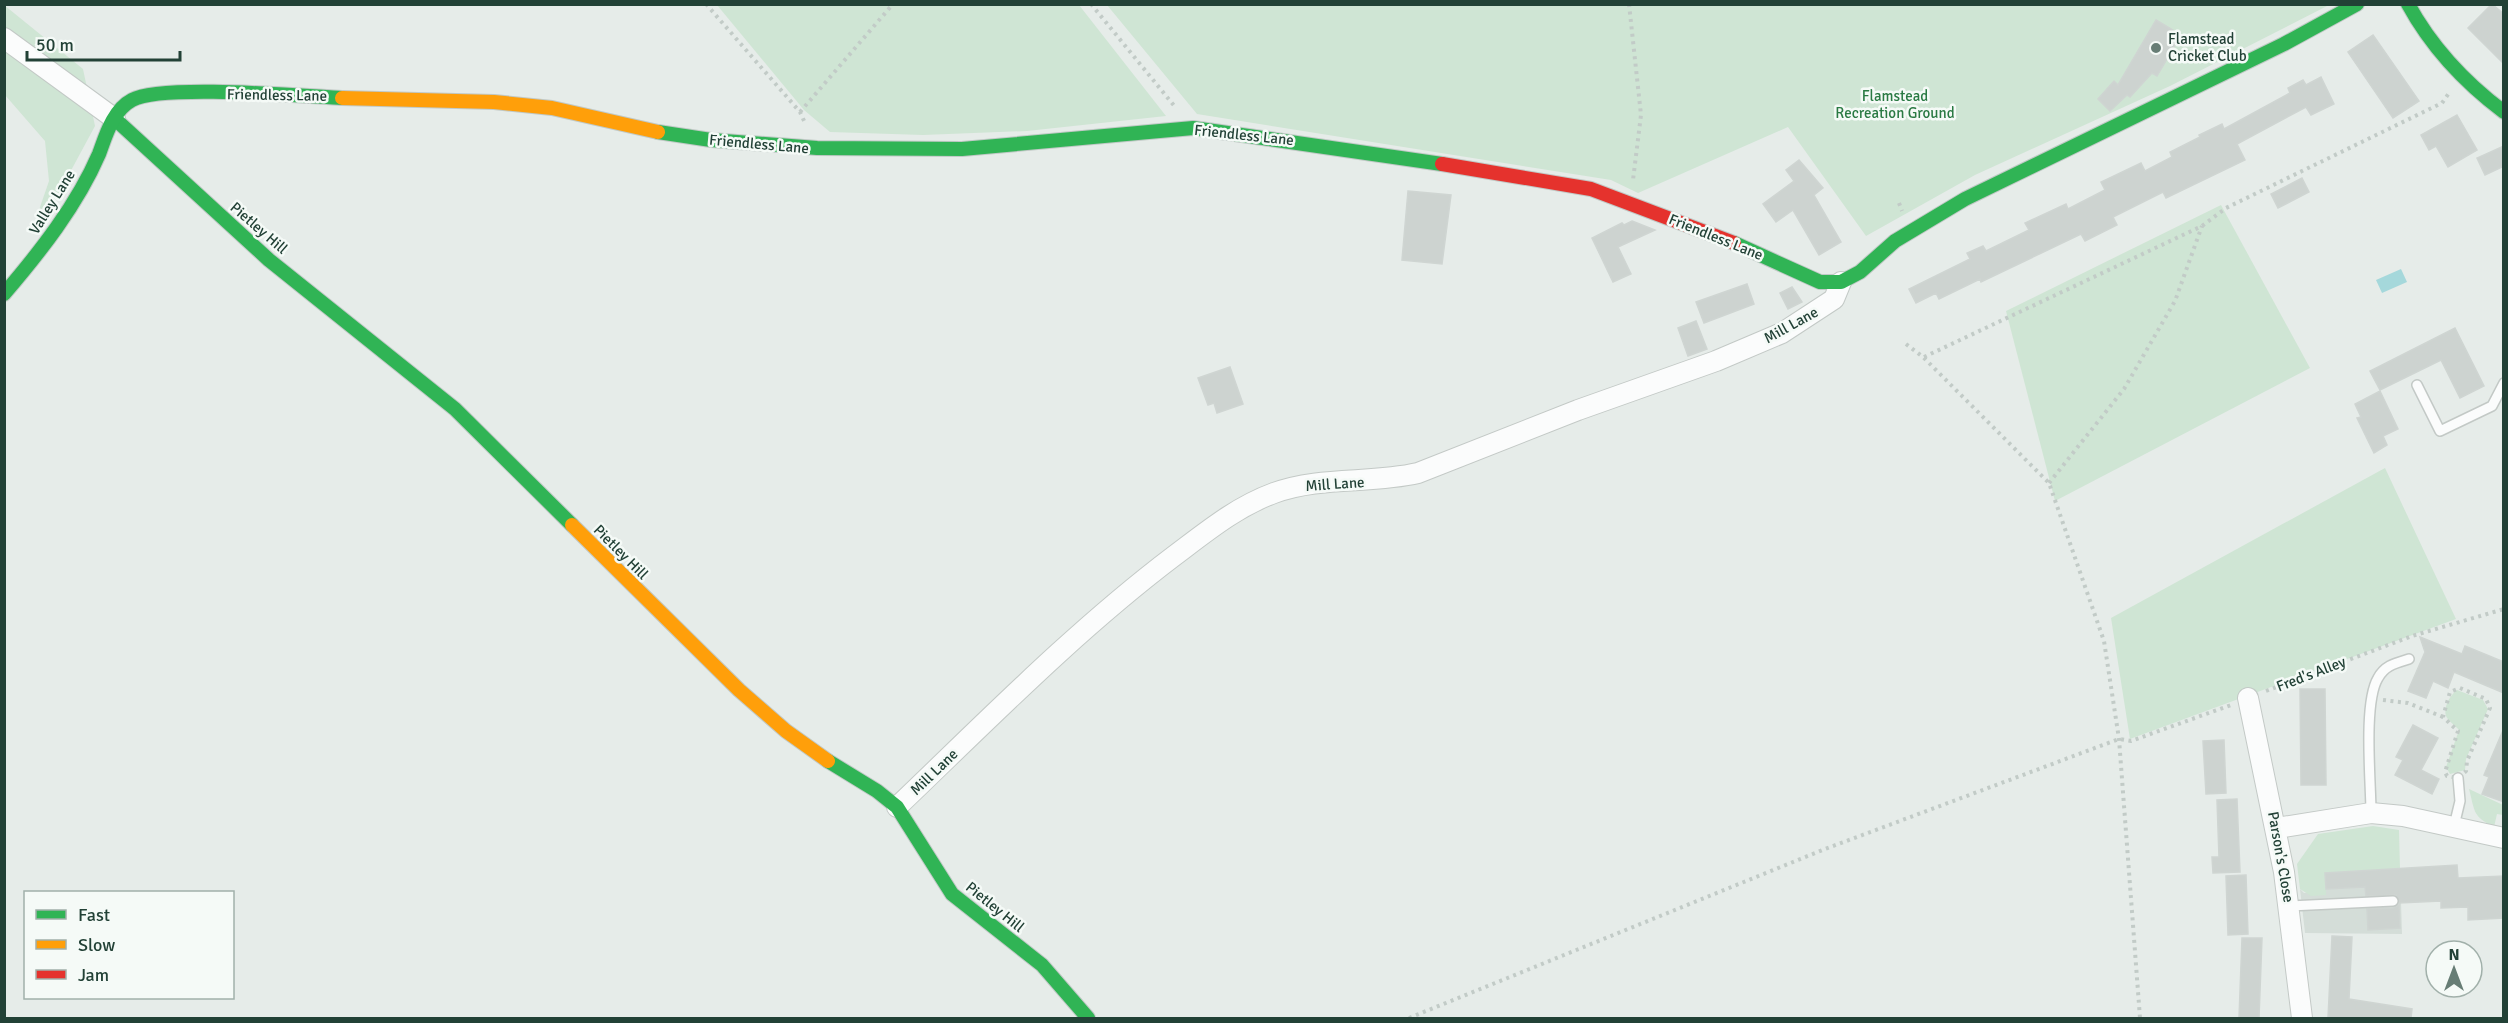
<svg xmlns="http://www.w3.org/2000/svg" width="2508" height="1023" font-family="Signika,sans-serif">
  <style>
    .built { fill: #d4ddd8 }
    .green { fill: #cfe5d4 }
    .water { fill: #a5d8db }
    .building { fill: #cdd3d0; stroke: #cfd5d2; stroke-width: 1.5 }
    .lines { fill: none; stroke-linecap: round; stroke-linejoin: round }
    .lane-casing { stroke: #c3c9c6; stroke-width: 12 }
    .street-casing { stroke: #c3c9c6; stroke-width: 22 }
    .fast-casing { stroke: #c1c9c6; stroke-width: 16 }
    .slow-casing { stroke: #c1c9c6; stroke-width: 16 }
    .jam-casing { stroke: #c1c9c6; stroke-width: 16 }
    .path { stroke: #c2cbc7; stroke-width: 4; stroke-dasharray: 3 4.5; stroke-linecap: butt }
    .lane { stroke: #fbfcfc; stroke-width: 9 }
    .street { stroke: #fbfcfc; stroke-width: 20 }
    .fast { stroke: #30b455; stroke-width: 14 }
    .slow { stroke: #ff9f0a; stroke-width: 14 }
    .jam { stroke: #e5322d; stroke-width: 14 }
    .poi-dot { fill: #677d75; stroke: #f5faf7; stroke-width: 2 }
    .labels { text-anchor: middle; stroke-width: 5; stroke-linejoin: round; paint-order: stroke }
    .poi-label { font-size: 15px; fill: #224136; stroke: #f5faf7; text-anchor: start }
    .street-label { font-size: 15px; fill: #224136; stroke: #f5faf7 }
    .park-label { font-size: 15px; fill: #2a7a43; stroke: #f5faf7 }
  </style>
  <rect width="100%" height="100%" fill="#e6ece9"/>
  <path class="built" d="M2400,869L2402,934L2305,933L2300,889L2304,893L2326,889L2325,873Z"/>
  <g class="green">
    <path d="M4,5L83,69L95,126L47,215L39,210L49,181L45,141L5,95Z"/>
    <path d="M717,5H1079L1166,116L1027,131L923,135L830,132L804,110Z"/>
    <path d="M1107,5H2329L2170,86L1975,175L1866,236L1788,127L1638,193L1611,180L1197,114Z"/>
    <path d="M2221,205L2310,368L2055,501L2006,311Z"/>
    <path d="M2385,468L2456,619L2130,739L2111,618Z"/>
    <path d="M2457,690L2483,700L2488,709L2466,759L2465,770L2450,774L2446,767L2459,730C2455,725 2448,721 2446,716C2443,707 2451,694 2457,690Z"/>
    <path d="M2469,789L2503,805V815L2497,814L2494,827C2472,816 2475,811 2469,789Z"/>
    <path d="M2373,826L2399,830L2400,869L2325,873L2326,895L2311,896L2300,889L2297,864L2318,834Z"/>
  </g>
  <path class="water" d="M2401,269L2407,282L2382,293L2376,280Z"/>
  <g class="building">
    <path d="M2492,4L2504,14V64L2468,28Z"/>
    <path d="M2156,20L2181,35L2157,76L2152,73L2130,97L2127,95L2110,111L2098,99L2114,81L2118,85Z"/>
    <path d="M2373,35L2419,101L2393,118L2348,52Z"/>
    <path d="M2321,77L2334,104L2311,115L2306,107L2237,144L2245,160L2166,198L2163,192L2113,217L2117,225L2085,241L2081,234L1981,282L1980,279L1939,299L1936,293L1916,303L1909,289L1970,259L1967,253L1983,246L1986,251L2029,230L2025,223L2066,204L2068,209L2105,190L2101,182L2141,163L2145,171L2172,157L2170,152L2200,137L2199,135L2222,124L2224,129L2290,93L2288,88L2303,80L2306,85Z"/>
    <path d="M2457,115L2477,150L2448,167L2436,146L2429,150L2421,135Z"/>
    <path d="M2504,146V166L2485,175L2477,158Z"/>
    <path d="M1799,160L1823,188L1814,195L1841,242L1819,255L1793,210L1776,222L1763,204L1794,181L1786,170Z"/>
    <path d="M2302,178L2309,192L2278,208L2271,194Z"/>
    <path d="M1408,191L1451,195L1442,264L1402,260Z"/>
    <path d="M1632,221L1655,230L1618,247L1631,274L1613,282L1592,238L1622,223L1624,225Z"/>
    <path d="M1747,284L1754,304L1704,323L1696,302Z"/>
    <path d="M1792,287L1802,302L1788,309L1780,293Z"/>
    <path d="M1696,321L1707,349L1688,356L1678,328Z"/>
    <path d="M2455,328L2484,386L2460,398L2441,360L2380,390L2370,371Z"/>
    <path d="M1230,367L1243,404L1217,413L1214,403L1208,405L1198,378Z"/>
    <path d="M2380,391L2398,429L2383,436L2387,445L2374,453L2357,418L2361,417L2355,404Z"/>
    <path d="M2420,637L2462,654L2465,646L2504,662V693L2454,672L2448,688L2433,681L2426,698L2408,691L2425,652Z"/>
    <path d="M2300,689H2325L2326,785H2301Z"/>
    <path d="M2413,725L2438,738L2421,770L2439,779L2432,794L2395,775L2403,760L2396,757Z"/>
    <path d="M2504,728V802L2482,794L2489,777L2484,775Z"/>
    <path d="M2224,740L2226,793L2206,794L2203,741Z"/>
    <path d="M2237,799L2240,872L2213,873L2212,857H2219L2217,800Z"/>
    <path d="M2457,865L2458,878L2504,876V918L2468,920V907L2441,908V901L2399,903L2396,895L2366,896L2365,887L2326,889L2325,873Z"/>
    <path d="M2246,875L2248,934L2228,935L2226,876Z"/>
    <path d="M2399,905L2400,928L2368,930L2367,909L2393,908Z"/>
    <path d="M2332,936L2352,937L2349,999L2412,1009L2411,1018H2328Z"/>
    <path d="M2242,938H2262L2259,1018H2239Z"/>
  </g>
  <g class="lines">
    <g class="lane-casing">
      <g id="lane">
        <path d="M2417,385L2440,431L2492,406L2504,383"/>
        <path d="M2371,813C2371,782 2363,703 2378,678C2385,665 2396,663 2409,659"/>
        <path d="M2454,826L2460,801L2458,778"/>
        <path d="M2290,906L2393,901"/>
      </g>
    </g>
    <g class="street-casing">
      <g id="street">
        <path d="M4,38L115,119"/>
        <path d="M2248,698L2284,872L2302,1018"/>
        <path d="M897,807C987,721 1075,631 1174,556C1206,532 1236,507 1274,493C1320,476 1371,484 1418,473L1578,410L1716,361L1782,333L1834,299L1841,282"/>
        <path d="M2277,828L2371,813L2403,816L2504,838"/>
      </g>
    </g>
    <g class="fast-casing">
      <g id="fast">
        <path d="M2408,4C2432,48 2464,82 2504,112"/>
        <path d="M115,119L269,260L455,409L572,525"/>
        <path d="M658,132L711,140L817,148L962,149L1193,128L1442,164"/>
        <path d="M1734,243L1820,282H1841L1860,272L1895,241L1965,199L2284,44L2357,4"/>
        <path d="M4,294C40,252 77,205 99,154C106,135 113,110 132,100C161,84 302,96 342,98"/>
        <path d="M828,761L877,791L897,807L952,894L1042,965L1088,1018"/>
      </g>
    </g>
    <g class="slow-casing">
      <g id="slow">
        <path d="M342,98L494,102L552,108L658,132"/>
        <path d="M572,525L739,690L786,731L828,761"/>
      </g>
    </g>
    <g class="jam-casing">
      <path id="jam" d="M1442,164L1591,189L1734,243"/>
    </g>
    <g class="path">
      <path d="M706,4L800,112L805,123"/>
      <path d="M1091,4L1176,108"/>
      <path d="M1629,4L1641,115L1633,180"/>
      <path d="M800,112L893,4"/>
      <path d="M1899,203L1902,211"/>
      <path d="M1906,344L1923,357L2049,483L2104,641L2119,739L2140,1018"/>
      <path d="M1924,357L2202,226L2226,208L2442,103L2449,93"/>
      <path d="M2049,483L2124,389L2175,301L2202,226"/>
      <path d="M2460,688L2486,699L2490,708L2467,761L2466,771L2458,778L2447,776L2445,772L2458,731L2443,717L2450,692Z"/>
      <path d="M2266,691L2412,636L2504,609"/>
      <path d="M2383,700L2408,703L2443,717"/>
      <path d="M1409,1018L1825,849L2119,739L2131,741L2231,705"/>
    </g>
    <use href="#lane" class="lane"/>
    <use href="#street" class="street"/>
    <use href="#fast" class="fast"/>
    <use href="#slow" class="slow"/>
    <use href="#jam" class="jam"/>
  </g>
  <circle class="poi-dot" cx="2156" cy="48" r="6"/>
  <g class="labels">
    <g class="poi-label">
      <text x="2168" y="44">Flamstead<tspan x="2168" dy="17">Cricket Club</tspan></text>
    </g>
    <g class="street-label">
      <text transform="translate(277 95) rotate(1)" y="5">Friendless Lane</text>
      <text transform="translate(1244 135) rotate(6)" y="5">Friendless Lane</text>
      <text transform="translate(759 144) rotate(5)" y="5">Friendless Lane</text>
      <text transform="translate(52 202) rotate(-58)" y="5">Valley Lane</text>
      <text transform="translate(259 228) rotate(41)" y="5">Pietley Hill</text>
      <text transform="translate(1716 237) rotate(22)" y="5">Friendless Lane</text>
      <text transform="translate(1791 325) rotate(-29)" y="5">Mill Lane</text>
      <text transform="translate(1335 484) rotate(-4)" y="5">Mill Lane</text>
      <text transform="translate(621 552) rotate(45)" y="5">Pietley Hill</text>
      <text transform="translate(2311 674) rotate(-21)" y="5">Fred's Alley</text>
      <text transform="translate(934 772) rotate(-44)" y="5">Mill Lane</text>
      <text transform="translate(2281 857) rotate(80)" y="5">Parson's Close</text>
      <text transform="translate(995 907) rotate(39)" y="5">Pietley Hill</text>
    </g>
    <g class="park-label">
      <text x="1895" y="101">Flamstead<tspan x="1895" dy="17">Recreation Ground</tspan></text>
    </g>
  </g>
  <rect width="2508" height="1023" fill="none" stroke="#224136" stroke-width="12"/>
  <rect x="24" y="891" width="210" height="108" fill="#f5faf7" stroke="#a1b0aa" stroke-width="1.5"/>
  <rect x="36" y="910" width="30" height="9" fill="#30b455" stroke="#a1b0aa" stroke-width="1.5"/>
  <text x="78" y="921" font-size="18" fill="#224136">Fast</text>
  <rect x="36" y="940" width="30" height="9" fill="#ff9f0a" stroke="#a1b0aa" stroke-width="1.5"/>
  <text x="78" y="951" font-size="18" fill="#224136">Slow</text>
  <rect x="36" y="970" width="30" height="9" fill="#e5322d" stroke="#a1b0aa" stroke-width="1.5"/>
  <text x="78" y="981" font-size="18" fill="#224136">Jam</text>
  <g transform="translate(2454 969)"><circle r="28" fill="#f5faf7" stroke="#a1b0aa" stroke-width="1.5"/>
  <path d="M0-4.5L10 22L0 15L-10 22Z" fill="#677d75"/>
  <text y="-9" font-size="16" font-weight="bold" text-anchor="middle" fill="#224136">N</text>
  </g>
  <path d="M27 51v9h153v-9" fill="none" stroke="#224136" stroke-width="3"/>
  <text x="36" y="51" font-size="18" fill="#224136" stroke="#f5faf7" stroke-width="4.5" paint-order="stroke">50 m</text>
</svg>
